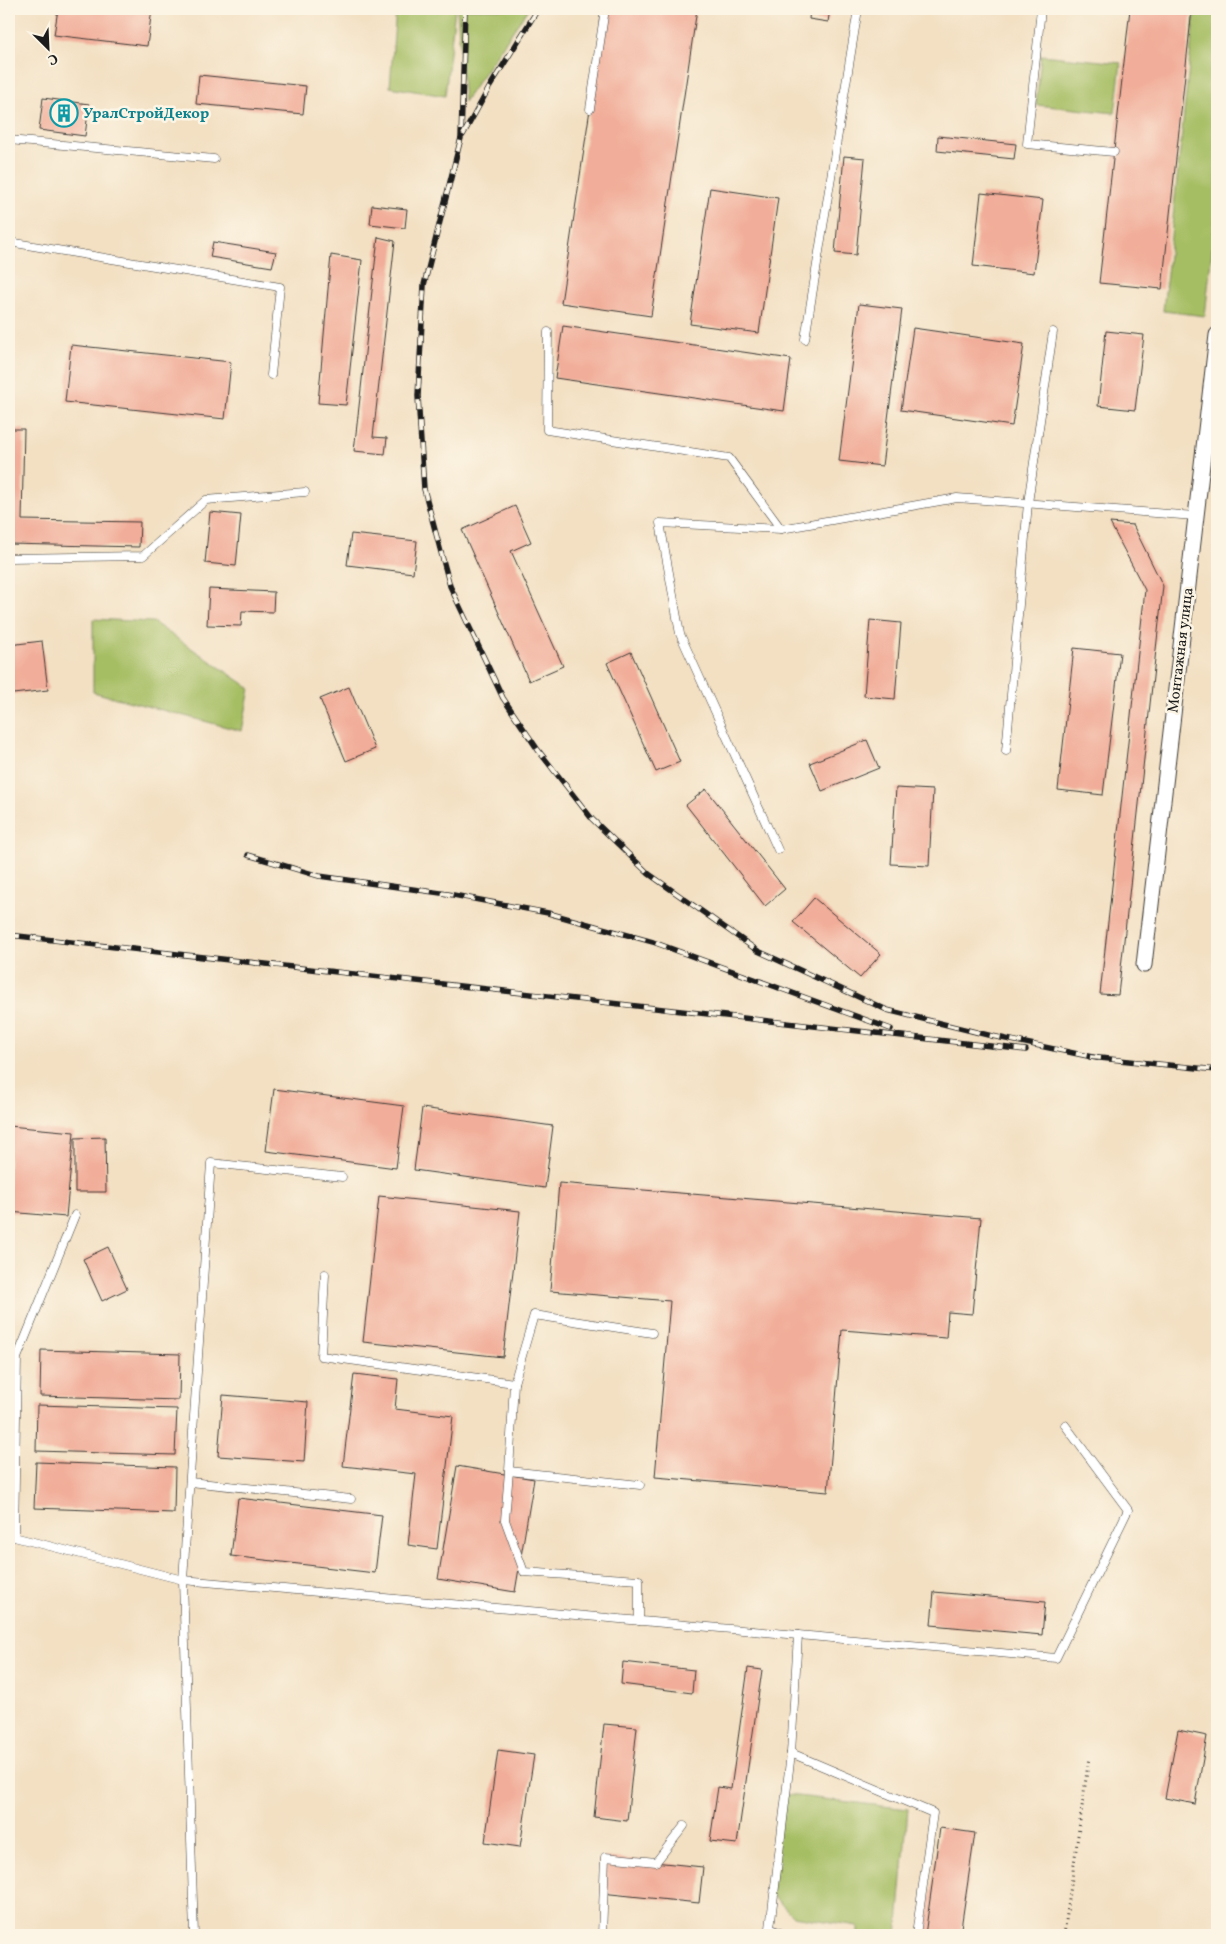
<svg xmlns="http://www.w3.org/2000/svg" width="1226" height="1944" font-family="Vollkorn,serif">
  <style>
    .green { fill: #a6be64; stroke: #616d40 }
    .building { fill: #f1ad99 }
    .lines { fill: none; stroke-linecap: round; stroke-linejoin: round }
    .lane-casing { stroke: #3c3935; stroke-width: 9 }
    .street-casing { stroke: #3c3935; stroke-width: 17 }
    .path { stroke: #3c3935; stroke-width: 3; stroke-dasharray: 1 4; stroke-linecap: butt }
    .lane { stroke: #fff; stroke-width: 8 }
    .street { stroke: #fff; stroke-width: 15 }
    .rail-casing { stroke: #1c1c1c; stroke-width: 5.5 }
    .rail { stroke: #fcf5e5; stroke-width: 4; stroke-dasharray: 11; stroke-linecap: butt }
    .labels { text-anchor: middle; stroke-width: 5; stroke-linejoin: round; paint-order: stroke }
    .culture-label { font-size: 15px; font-weight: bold; fill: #0d838f; stroke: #fcf5e5; text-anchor: start }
    .street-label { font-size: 15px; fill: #1c1c1c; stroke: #fcf5e5 }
  </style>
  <rect width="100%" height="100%" fill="#fcf5e5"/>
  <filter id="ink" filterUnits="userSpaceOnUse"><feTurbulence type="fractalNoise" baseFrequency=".02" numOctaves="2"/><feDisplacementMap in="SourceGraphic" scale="10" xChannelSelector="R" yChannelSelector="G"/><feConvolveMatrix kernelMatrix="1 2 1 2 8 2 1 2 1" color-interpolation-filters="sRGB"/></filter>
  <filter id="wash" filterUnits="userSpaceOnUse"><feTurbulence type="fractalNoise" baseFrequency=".0096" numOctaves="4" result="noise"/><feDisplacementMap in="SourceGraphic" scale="20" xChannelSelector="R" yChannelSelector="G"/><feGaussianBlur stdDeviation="1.12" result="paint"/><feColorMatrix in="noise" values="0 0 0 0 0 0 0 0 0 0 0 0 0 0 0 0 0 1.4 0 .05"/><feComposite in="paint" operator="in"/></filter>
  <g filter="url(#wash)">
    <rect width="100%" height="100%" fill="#f3e0c3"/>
    <g class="green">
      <path d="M396,9H455L445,96L390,87Z"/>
      <path d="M457,9H528L464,102Z"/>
      <path d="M1195,9H1217V203L1205,316L1163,311Z"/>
      <path d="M1041,55L1121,63L1115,113L1036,105Z"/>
      <path d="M93,619L153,622L250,688L242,731L93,692Z"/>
      <path d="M781,1794L908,1809L897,1935H858V1926L793,1916L772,1895Z"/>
    </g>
    <g id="blocks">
      <g class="building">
        <path d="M58,9H152L147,46L54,35Z"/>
        <path d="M345,9H371V12Z"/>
        <path d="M605,9H697L651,316L561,303Z"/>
        <path d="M810,9H830L828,22L809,19Z"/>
        <path d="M1130,9H1192L1162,289L1099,283Z"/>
        <path d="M199,75L306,86L303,114L196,104Z"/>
        <path d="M43,98L89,104L85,136L39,130Z"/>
        <path d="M938,136L1016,144L1014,159L937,151Z"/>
        <path d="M844,156L865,158L856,255L835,253Z"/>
        <path d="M710,188L778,198L759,333L690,324Z"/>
        <path d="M981,193L1043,200L1034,273L973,266Z"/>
        <path d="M372,205L407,209L405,228L370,224Z"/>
        <path d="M378,237L395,241L373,437L387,438L385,454L354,451Z"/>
        <path d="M213,242L276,252L272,267L210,257Z"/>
        <path d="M331,255L362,260L346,405L318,403Z"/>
        <path d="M859,304L902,309L882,466L839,461Z"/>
        <path d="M563,326L791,359L784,411L555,378Z"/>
        <path d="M913,328L1024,344L1012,426L901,410Z"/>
        <path d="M1106,331L1144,335L1135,410L1098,406Z"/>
        <path d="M71,345L231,362L225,419L65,402Z"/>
        <path d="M9,429H24L22,520L140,522L139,547L9,544Z"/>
        <path d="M515,506L531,542L511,551L563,666L529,681L462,530Z"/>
        <path d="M210,512L241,515L236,566L205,563Z"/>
        <path d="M1110,523L1133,525L1163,586L1118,995L1100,994L1145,590Z"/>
        <path d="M351,534L417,541L413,573L347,565Z"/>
        <path d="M209,589L274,592L273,612L242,611L241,626L207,625Z"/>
        <path d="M870,620L901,623L895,699L864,696Z"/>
        <path d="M42,641L48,690L13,694L9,645Z"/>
        <path d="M1074,648L1120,653L1103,795L1058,790Z"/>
        <path d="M631,652L680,762L656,772L607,663Z"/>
        <path d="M349,687L375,749L346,761L320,699Z"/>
        <path d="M867,740L879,768L822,791L810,763Z"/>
        <path d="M896,788L933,790L929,866L891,864Z"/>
        <path d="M706,789L785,889L765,906L686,805Z"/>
        <path d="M814,898L881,954L860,978L793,922Z"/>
        <path d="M274,1089L404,1106L396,1168L266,1151Z"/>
        <path d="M422,1108L553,1126L545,1188L414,1170Z"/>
        <path d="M9,1126L74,1132L66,1217L9,1212Z"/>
        <path d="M105,1137L106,1192H75V1138Z"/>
        <path d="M559,1183L981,1218L972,1314L948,1312L946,1338L842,1330L828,1492L655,1477L670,1301L550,1291Z"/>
        <path d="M379,1196L520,1211L503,1357L363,1342Z"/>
        <path d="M108,1247L127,1289L102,1301L83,1259Z"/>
        <path d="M41,1350L180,1354L179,1400L40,1396Z"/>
        <path d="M354,1374L398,1379L395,1409L453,1416L437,1549L408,1545L416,1474L343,1466Z"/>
        <path d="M223,1395L308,1402L304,1462L218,1456Z"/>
        <path d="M37,1405L177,1409L175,1455L36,1451Z"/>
        <path d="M36,1462L175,1467L174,1513L34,1508Z"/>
        <path d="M457,1466L534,1479L515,1592L438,1579Z"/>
        <path d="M238,1498L382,1515L375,1573L231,1556Z"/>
        <path d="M934,1592L1045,1602L1042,1635L931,1625Z"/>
        <path d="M623,1662L694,1670L692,1693L621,1684Z"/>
        <path d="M748,1668L762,1670L737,1844L710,1841L718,1787L731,1789Z"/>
        <path d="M604,1724L637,1727L627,1821L594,1817Z"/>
        <path d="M1178,1730L1207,1736L1195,1804L1165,1798Z"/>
        <path d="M498,1750L534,1755L520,1847L485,1842Z"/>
        <path d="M940,1828L975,1833L960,1935H925Z"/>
        <path d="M605,1857L703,1867L699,1903L601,1893Z"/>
      </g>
    </g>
  </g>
  <g filter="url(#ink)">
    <use href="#blocks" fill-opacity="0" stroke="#3c3935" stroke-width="1"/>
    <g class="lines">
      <g class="lane-casing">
        <g id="lane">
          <path d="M1041,9L1027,144L1114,152"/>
          <path d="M590,109L605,9"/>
          <path d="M9,140L214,159"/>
          <path d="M9,242L280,287L271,375"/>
          <path d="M548,332L547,430L729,458L781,529"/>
          <path d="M805,339L858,9"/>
          <path d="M9,558L143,556L206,500L305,492"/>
          <path d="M1006,751L1028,503L1053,332"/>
          <path d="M778,850L680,634L660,523L781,529L957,498L1195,516"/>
          <path d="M325,1274L321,1356L514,1383L509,1471"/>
          <path d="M514,1383L534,1315L652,1333"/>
          <path d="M190,1482L351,1499"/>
          <path d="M14,1537L183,1580L1056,1658L1128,1510L1065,1425"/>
          <path d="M9,1538L14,1537L17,1358L75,1215"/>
          <path d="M639,1621V1580L524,1572L505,1520L509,1471L640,1485"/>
          <path d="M798,1635L791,1753L933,1813L916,1935"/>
          <path d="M194,1935L183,1580L211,1163L342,1177"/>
          <path d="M602,1935L605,1857L656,1862L684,1826"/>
          <path d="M784,1935L770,1928L791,1753"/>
        </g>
      </g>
      <g class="street-casing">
        <path id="street" d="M1144,965L1217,335"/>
      </g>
      <path class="path" d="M1064,1935L1089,1757"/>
      <use href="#lane" class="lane"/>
      <use href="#street" class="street"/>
      <g class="rail-casing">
        <g id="rail">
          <path d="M465,9L461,138L424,285L418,396L424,489L450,586L503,698L538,750L592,819L649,874L758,951L887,1010L992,1036L1097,1058"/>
          <path d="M463,135L489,88L538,9"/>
          <path d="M248,855L319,876L448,894L548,913L653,942L891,1029"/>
          <path d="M9,935L1026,1050"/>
          <path d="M1090,1057L1217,1070"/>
        </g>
      </g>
      <use href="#rail" class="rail"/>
    </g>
  </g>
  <defs>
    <g id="building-ring" transform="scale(1.4375)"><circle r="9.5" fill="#fcf5e5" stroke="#0f9aa8" stroke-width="1.5"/><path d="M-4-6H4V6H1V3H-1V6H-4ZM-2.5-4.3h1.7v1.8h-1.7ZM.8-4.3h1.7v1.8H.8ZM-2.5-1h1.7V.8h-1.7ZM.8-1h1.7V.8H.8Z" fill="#0f9aa8"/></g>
  </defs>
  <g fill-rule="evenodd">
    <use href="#building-ring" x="64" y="113"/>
  </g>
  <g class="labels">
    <g class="culture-label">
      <text x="83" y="118">УралСтройДекор</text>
    </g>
    <g class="street-label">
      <text transform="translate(1180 650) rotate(-83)" y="5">Монтажная улица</text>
    </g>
  </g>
  <rect width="1226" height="1944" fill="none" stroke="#fcf5e5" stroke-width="30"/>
  <g transform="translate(48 48) rotate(156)" stroke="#fcf5e5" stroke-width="4" paint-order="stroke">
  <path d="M0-4L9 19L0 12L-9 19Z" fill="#1c1c1c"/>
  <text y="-8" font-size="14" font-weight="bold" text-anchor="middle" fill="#1c1c1c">С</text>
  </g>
</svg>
